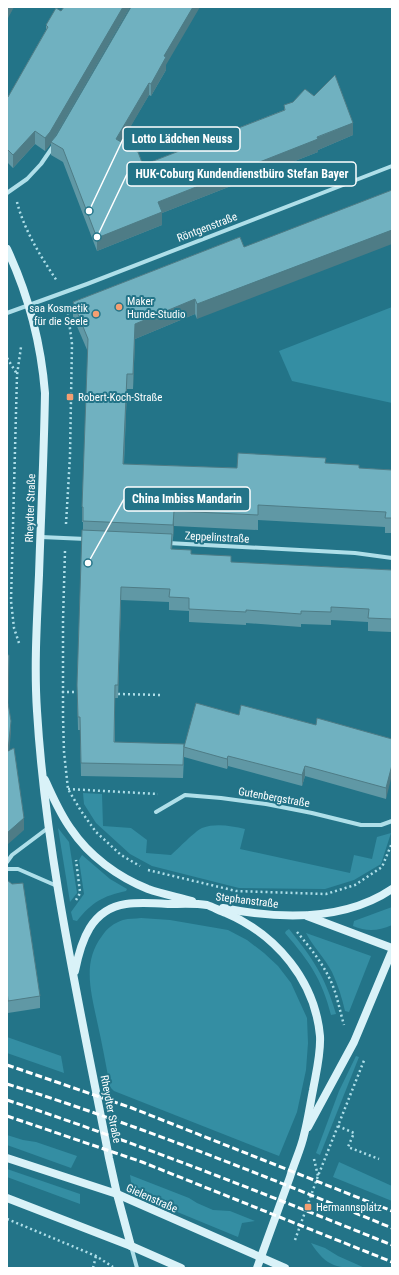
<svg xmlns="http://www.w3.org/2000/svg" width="399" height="1275" font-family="'Roboto Condensed',sans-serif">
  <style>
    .green { fill: #348ea3 }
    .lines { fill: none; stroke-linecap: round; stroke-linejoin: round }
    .path { stroke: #afdfe9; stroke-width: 2.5; stroke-dasharray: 2 3; stroke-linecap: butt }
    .street { stroke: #afdfe9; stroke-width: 4 }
    .secondary { stroke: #d9f2f8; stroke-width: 8 }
    .rail { stroke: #fff; stroke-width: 3; stroke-dasharray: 7 3; stroke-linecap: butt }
    .wall { fill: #6098a5 }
    .shaded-wall { fill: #4e7c86 }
    .building { fill: #70b1c0; stroke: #4e7c86 }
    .poi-dot { fill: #f49f72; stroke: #237488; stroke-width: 1.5 }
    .labels { text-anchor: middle; stroke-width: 4; stroke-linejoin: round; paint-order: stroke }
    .street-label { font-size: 11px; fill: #fff; stroke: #237488 }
    .poi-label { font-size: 11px; fill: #fff; stroke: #237488; text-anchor: start }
    .leader { fill: none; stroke: #fff; stroke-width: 1.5 }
    .callout-dot { fill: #fff; stroke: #237488; stroke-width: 1.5 }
    .callout { fill: #237488; stroke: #fff; stroke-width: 1.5 }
    .callout-label { font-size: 12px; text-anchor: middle; font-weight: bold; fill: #fff }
  </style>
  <rect width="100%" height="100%" fill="#237488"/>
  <g class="green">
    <path d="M392,307V403L292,381L279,351Z"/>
    <path d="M83,793L102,794L103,826L131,828L147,840L146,853L171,855C178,849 195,831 202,828C216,823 231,826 245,829L240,849L350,873L354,855L372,859L377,837L391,833L381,864L354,880L325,889L239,888L152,866L130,854L96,823L84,804Z"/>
    <path d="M58,828L69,842L77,893L70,902Z"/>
    <path d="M82,855L110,879L127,889L126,891C103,896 92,902 77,921L73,920L71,912L84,894L79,860Z"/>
    <path d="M392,907V925C378,931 367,932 353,926L354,921Z"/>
    <path d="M141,918L170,920L228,930L247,940L264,953L278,966L291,983L307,1018L308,1043L306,1070L297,1112L279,1156L114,1091L110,1087C106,1065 102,1043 97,1021C91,992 82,962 102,936C107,928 114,923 123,920C129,918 135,919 141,918Z"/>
    <path d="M289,929C313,959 325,976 336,1014L331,1015C322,979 309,961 285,933L286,931Z"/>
    <path d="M306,933L371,956L349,1012L345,1011C342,998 338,985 332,972C325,958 313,947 306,933Z"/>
    <path d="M7,1037L61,1056L64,1073L7,1053Z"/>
    <path d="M356,1056L359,1057L320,1155L316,1153L339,1091Z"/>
    <path d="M7,1135L23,1140L36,1142L77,1156L71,1168L7,1145Z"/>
    <path d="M339,1162L392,1186V1201L333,1177Z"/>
    <path d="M7,1169L80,1194V1204L7,1177Z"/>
    <path d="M130,1175L189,1198L197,1203L213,1210L230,1211L255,1221L242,1223L238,1237L136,1195L132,1188Z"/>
    <path d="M311,1243L325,1248L338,1256L365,1268C338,1268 327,1268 311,1243Z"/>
  </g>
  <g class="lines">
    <g class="path">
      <path d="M17,202C24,230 41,257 57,281"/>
      <path d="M7,358L17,374"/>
      <path d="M66,524L70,456L72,344L67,306"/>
      <path d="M65,551L63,620V716L64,752L68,789L81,811L96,832L121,855L140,866"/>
      <path d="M19,643L14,628L11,601L17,375L21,347"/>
      <path d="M62,692H77"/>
      <path d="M118,694L163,695"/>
      <path d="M68,789L158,794"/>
      <path d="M148,870L236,891L326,894L355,885L382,867L392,843"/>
      <path d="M76,900L79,895L80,892L76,860"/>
      <path d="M297,932C313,951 329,971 336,995C339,1005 341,1015 344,1025"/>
      <path d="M338,1126L354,1133L348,1147L379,1159"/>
      <path d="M314,1159L318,1176"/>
      <path d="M7,1219L96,1256L113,1267"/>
      <path d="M295,1240L318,1176L365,1058"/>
      <path d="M93,1268L96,1256"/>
    </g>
    <g class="street">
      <path d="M7,193L27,179L41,164L54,145"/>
      <path d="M7,313L87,284L392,166"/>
      <path d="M41,537L86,539"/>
      <path d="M168,543L355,553L392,558"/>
      <path d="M156,812L185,795L221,798L266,804L312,813L361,825H381L392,821"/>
      <path d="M7,862L12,855L48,828"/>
      <path d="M7,869H18L57,886"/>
      <path d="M131,1246L137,1268"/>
    </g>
    <g class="secondary">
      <path d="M7,249C28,294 41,343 45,393C44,454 41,514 39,575C37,620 34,666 37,711C46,860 81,1011 109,1158L117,1194L131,1246"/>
      <path d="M45,780C53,797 60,814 71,829C89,856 118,877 148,889C162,894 178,897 192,901"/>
      <path d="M223,908C278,919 343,922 392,889"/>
      <path d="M307,916L392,948"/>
      <path d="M75,971C81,941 91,909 126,904C140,902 154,903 168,904C180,904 195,903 207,905C213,907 220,911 226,913C277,935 315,981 320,1036C321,1054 316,1073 313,1090C310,1105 308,1120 304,1135C301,1149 294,1163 290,1177C279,1208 268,1238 257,1268"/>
      <path d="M308,1127L354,1042L392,951"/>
      <path d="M7,1158L117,1194L285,1268"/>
      <path d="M7,1198L131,1246L181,1268"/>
    </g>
    <g class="rail">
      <path d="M7,1065L132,1108L392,1211"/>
      <path d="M7,1084C138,1125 265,1176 392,1228"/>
      <path d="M7,1100C137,1143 265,1194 392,1245"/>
      <path d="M7,1116L142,1162L392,1262"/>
    </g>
  </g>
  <g class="wall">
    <path d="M64,7H130L53,140L166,65V70L151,96L149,95L121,142L143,165L284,110V105L353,135L318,150V152L162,213V225L97,251L63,162L51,155V143L45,151L35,144L13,168L7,162V96L8,97L46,30V25L61,11Z"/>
    <path d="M240,237L197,319L195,314L135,339L133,389H127L124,464L237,468L326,463L359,468L392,470V533H385V527L258,520V530L174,526L172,549L191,554L231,562L392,570V632L368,631V622L331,620V625L301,624V627L246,623V625L189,622V611L169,610V602L121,600L118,698H115V742L184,747L239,715L316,725L392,739L386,799L305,776L302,786L228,766L227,769L184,757L183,778L81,776L80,730H78L77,685L83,530V522H82V507L88,352L73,317V302Z"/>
    <path d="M7,880L40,996V1008L8,1013L7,1003Z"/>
  </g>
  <g class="shaded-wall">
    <path d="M9,7H14L7,20V10Z"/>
    <path d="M123,7H130L50,145L45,151V138Z"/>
    <path d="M193,7H200L166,65V70L151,96V84L164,56Z"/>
    <path d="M149,83V95L116,152V139Z"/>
    <path d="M353,123V135L318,150V152L162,213V225L97,251V238L158,202Z"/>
    <path d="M35,131V144L13,168V155Z"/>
    <path d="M392,230V244L197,319V304Z"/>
    <path d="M195,299V314L135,339L133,389V374L135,324Z"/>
    <path d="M127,374V389L123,478V464Z"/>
    <path d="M174,511V526L173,540V525Z"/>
    <path d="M121,587V600L118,698V685Z"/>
    <path d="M11,721V733L8,763V751Z"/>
    <path d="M228,756V766L227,769V759Z"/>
    <path d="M392,765V775L386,799V788Z"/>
    <path d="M305,766V776L302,786V775Z"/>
    <path d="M24,818V830L7,845V833Z"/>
  </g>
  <g class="building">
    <path d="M64,7H123L50,132L45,138L35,131L13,155L7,149V96L8,97L48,27L46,25L56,8L61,11Z"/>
    <path d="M131,7H193L164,56L166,57L151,84L149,83L116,139L138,152L143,165L285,110L284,105L293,102L305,89L314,96L335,75L353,123L317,137L318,139L158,202L162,212L97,238L63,149L51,142L56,136Z"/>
    <path d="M392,190V230L197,304L195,299L135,324L133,374H127L123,464L237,468L238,453L326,458L325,463L359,465V468L392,470V518H385L386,512L258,505V515L174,511L173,525L83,521V507H82L88,339L73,302L240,237L244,247Z"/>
    <path d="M82,530L172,534L171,549L191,550V554L231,556V562L392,570V619L368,618L369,609L331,607V612L301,611V614L246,610V612L189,609V598L169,597L170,589L121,587L118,685H115L114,742L184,744L183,765L81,763L80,717H78L77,685Z"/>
    <path d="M7,655H9L8,703L11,721L8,751L14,748L24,818L7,833Z"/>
    <path d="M196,703L239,715L241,705L316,725L317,718L392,739V765L386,788L305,766L302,775L228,756L227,759L184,747Z"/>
    <path d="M7,880L12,884L23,883L40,996L8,1001L7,990Z"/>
  </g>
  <g class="poi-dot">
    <circle cx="119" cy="307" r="4"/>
    <circle cx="96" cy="314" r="4"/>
    <rect x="66" y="393" width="8" height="8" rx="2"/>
    <rect x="304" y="1203" width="8" height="8" rx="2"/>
  </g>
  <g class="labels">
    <g class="street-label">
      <text transform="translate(207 227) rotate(-21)" y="4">Röntgenstraße</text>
      <text transform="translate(30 508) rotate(-88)" y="4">Rheydter Straße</text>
      <text transform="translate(217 537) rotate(3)" y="4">Zeppelinstraße</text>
      <text transform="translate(274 797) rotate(10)" y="4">Gutenbergstraße</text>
      <text transform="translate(247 900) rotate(7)" y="4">Stephanstraße</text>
      <text transform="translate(111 1109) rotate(79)" y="4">Rheydter Straße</text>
      <text transform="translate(152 1198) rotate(24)" y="4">Gielenstraße</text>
    </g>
    <g class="poi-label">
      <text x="127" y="305">Maker<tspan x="127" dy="13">Hunde-Studio</tspan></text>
      <text x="88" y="312" text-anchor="end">saa Kosmetik<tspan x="88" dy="13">für die Seele</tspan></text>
      <text x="78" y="401">Robert-Koch-Straße</text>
      <text x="316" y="1211">Hermannsplatz</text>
    </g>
  </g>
  <path class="leader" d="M89 211L123 139M97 237L127 174M88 563L124 499"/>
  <g class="callout-dot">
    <circle cx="89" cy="211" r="4"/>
    <circle cx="97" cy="237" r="4"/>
    <circle cx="88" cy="563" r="4"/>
  </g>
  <g class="callout">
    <rect x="123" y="127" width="117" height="24" rx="4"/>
    <rect x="127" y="162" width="229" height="24" rx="4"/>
    <rect x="124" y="487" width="126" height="24" rx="4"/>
  </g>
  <g class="callout-label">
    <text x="182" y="143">Lotto Lädchen Neuss</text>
    <text x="242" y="178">HUK-Coburg Kundendienstbüro Stefan Bayer</text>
    <text x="187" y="503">China Imbiss Mandarin</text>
  </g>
  <rect width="399" height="1275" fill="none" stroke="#ffffff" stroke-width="16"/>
</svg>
